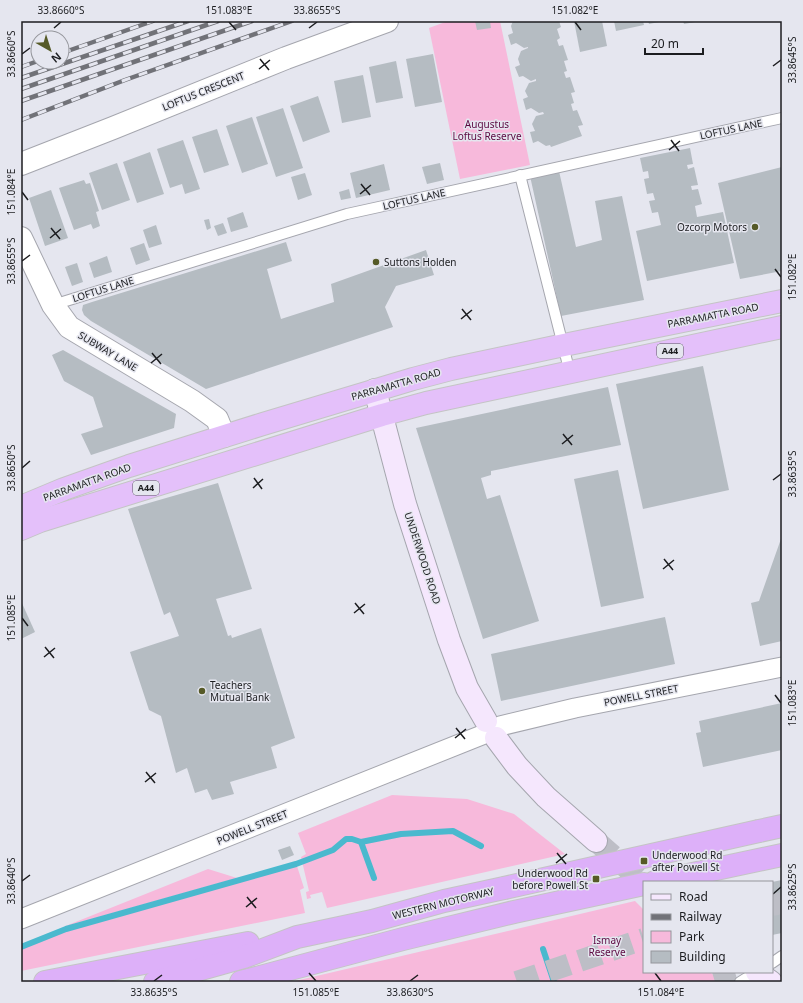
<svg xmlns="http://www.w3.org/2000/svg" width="803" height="1003" font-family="'Noto Sans',sans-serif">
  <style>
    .green { fill: #f7b9db }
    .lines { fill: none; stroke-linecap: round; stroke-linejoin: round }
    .stream { stroke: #4ab9ce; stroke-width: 6 }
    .building { fill: #b5bcc2 }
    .secondary-tunnel { stroke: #bdbec6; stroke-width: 22; stroke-dasharray: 22 11; stroke-linecap: butt }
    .motorway-tunnel { stroke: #bdbec6; stroke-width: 22; stroke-dasharray: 22 11; stroke-linecap: butt }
    .service-casing { stroke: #a5a6ae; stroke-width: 12 }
    .minor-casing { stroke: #a5a6ae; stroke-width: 21 }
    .tertiary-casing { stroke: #a5a6ae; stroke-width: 24 }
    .secondary-casing { stroke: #a5a6ae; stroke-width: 24 }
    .trunk-casing { stroke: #c4c4c5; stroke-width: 24 }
    .motorway-casing { stroke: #c4c4c5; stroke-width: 24 }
    .service { stroke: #fff; stroke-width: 10 }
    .minor { stroke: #fff; stroke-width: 19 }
    .tertiary { stroke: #fff; stroke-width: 22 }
    .secondary { stroke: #f5e7fd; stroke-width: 22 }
    .trunk { stroke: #e4c0fa; stroke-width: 22 }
    .motorway { stroke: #ddb0f9; stroke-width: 22 }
    .rail-casing { stroke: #717278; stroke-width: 4.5 }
    .rail { stroke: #e5e6ef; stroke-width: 3; stroke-dasharray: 9; stroke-linecap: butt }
    .motorway-bridge-casing { stroke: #c4c4c5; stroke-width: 24; stroke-linecap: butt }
    .motorway-bridge { stroke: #ddb0f9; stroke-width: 22 }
    .ticks { fill: none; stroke: #1c1d20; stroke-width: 1.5 }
    .poi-dot { fill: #565a27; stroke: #e5e6ef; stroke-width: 1.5 }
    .labels { text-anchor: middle; stroke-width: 3; stroke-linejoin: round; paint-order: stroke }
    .shield { fill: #e5e6ef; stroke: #58595e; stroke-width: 1 }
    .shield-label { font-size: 9px; font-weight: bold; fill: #1c1d20 }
    .street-label { font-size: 10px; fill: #1c1d20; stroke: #e5e6ef }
    .park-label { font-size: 10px; fill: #5c0841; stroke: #e5e6ef }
    .poi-label { font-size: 10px; fill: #1c1d20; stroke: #e5e6ef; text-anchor: start }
    .neatline { fill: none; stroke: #1c1d20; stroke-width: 1.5 }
    .ticks-label { font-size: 10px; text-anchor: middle; fill: #1c1d20 }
  </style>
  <rect width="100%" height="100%" fill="#e5e6ef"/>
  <g class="green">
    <path d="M448,21H500L530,165L460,179L429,28Z"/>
    <path d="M392,795L467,799L514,814L565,854L327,908L322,892L310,895L311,898L307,899L306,892L309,891L301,857L306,854L298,833Z"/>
    <path d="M297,866L304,888L300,890L305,913L21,971V948L67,930Z"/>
    <path d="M208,869L237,878L63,927Z"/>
    <path d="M635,901L644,910V972H710L721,982H291Z"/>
  </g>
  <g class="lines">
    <g class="stream">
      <path d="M361,842L374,878"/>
      <path d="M21,947L66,929L296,864L333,850L346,839H352L361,842L401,834L453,831L481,846"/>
      <path d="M543,949L554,982"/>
    </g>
  </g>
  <g class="building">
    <path d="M475,21H490L491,28L477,30Z"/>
    <path d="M513,21H559L561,27L557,29L560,38L557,40L559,46L563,45L568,60L564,61L567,71L564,72L566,78L570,77L575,92L571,93L574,103L571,104L573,111L577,110L583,125L578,126L582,136L551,147L550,145L546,146L538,141L533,143L530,132L535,131L532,124L536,116L544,114L543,112L539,113L531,108L526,110L523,99L528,97L525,91L529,83L536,81V79L531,81L523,76L519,77L515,67L520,65L518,59L521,51L528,48V47L524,48L516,43L511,45L508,35L513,33L511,26Z"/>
    <path d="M574,21H602L607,46L580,52Z"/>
    <path d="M614,21H643L644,25L616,31Z"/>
    <path d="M648,21H659V22L649,24Z"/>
    <path d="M683,21H695V22L684,24Z"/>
    <path d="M433,54L442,102L415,107L406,59Z"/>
    <path d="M396,61L403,98L376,103L369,67Z"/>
    <path d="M363,75L371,117L342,123L334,81Z"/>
    <path d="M318,96L330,132L303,142L290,106Z"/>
    <path d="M283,108L303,168L276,177L256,117Z"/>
    <path d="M252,117L268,164L242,173L226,126Z"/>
    <path d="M217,129L229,165L204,173L192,137Z"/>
    <path d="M183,140L200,189L185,194L182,184L170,188L157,149Z"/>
    <path d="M690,148L693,164L687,165L688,169L694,167L698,185L691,186L692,190L698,189L702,204L695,206L697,217L723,212L734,263L647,281L636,231L661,225L658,212L652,213L649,201L655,200L653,193L647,194L644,179L649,178L648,171L643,172L640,158Z"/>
    <path d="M150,152L164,194L137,203L123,162Z"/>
    <path d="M117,163L130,200L102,210L89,173Z"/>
    <path d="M440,163L444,180L427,184L422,167Z"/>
    <path d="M384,164L390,190L356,198L350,173Z"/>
    <path d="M782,167V271L740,279L718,183Z"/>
    <path d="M559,171L576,247L602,240L595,201L622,196L644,300L561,316L530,176Z"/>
    <path d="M305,173L312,195L298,200L291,177Z"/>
    <path d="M84,180L86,184L90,183L99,211L96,212L100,226L93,229L91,224L74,230L59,188Z"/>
    <path d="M349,189L351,198L341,200L339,192Z"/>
    <path d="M51,190L68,238L45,246L29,198Z"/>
    <path d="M243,212L248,227L231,232L227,218Z"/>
    <path d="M209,219L211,228L207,230L204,220Z"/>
    <path d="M223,223L227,233L218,236L214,226Z"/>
    <path d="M156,225L162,244L149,248L143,230Z"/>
    <path d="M286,242L292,261L267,269L281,319L334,302L331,284L426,250L434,275L396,286L385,307L393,327L206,389L91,321L84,315L82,310L83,305L92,302Z"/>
    <path d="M144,243L150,260L136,265L130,248Z"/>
    <path d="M107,256L112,272L94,278L89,263Z"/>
    <path d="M77,263L83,282L72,286L65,267Z"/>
    <path d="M63,350L176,414L174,428L91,455L81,434L103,427L93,397L64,381L52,355Z"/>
    <path d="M703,366L729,490L643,509L616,384Z"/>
    <path d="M608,387L621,445L491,471V475L481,478L487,499L500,495L539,621L483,639L416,428Z"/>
    <path d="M618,470L644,598L601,607L574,479Z"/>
    <path d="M218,483L252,589L216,599L228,636L231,635L232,638L261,628L295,738L271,747L277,768L230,782L234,794L212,800L207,789L195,793L187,768L176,773L161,716L149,710L130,652L179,636L170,612L164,615L128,509Z"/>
    <path d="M782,536V641L760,646L751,603L759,601Z"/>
    <path d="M21,601L35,632L21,639Z"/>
    <path d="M665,617L675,664L501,701L491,654Z"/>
    <path d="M782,703V750L703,767L696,733L701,732L699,721Z"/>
    <path d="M290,846L294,855L282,860L278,850Z"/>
    <path d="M782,880V933L772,935V882Z"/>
  </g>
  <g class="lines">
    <path class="secondary-tunnel" d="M596,841L644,883"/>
    <g class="motorway-tunnel">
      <path d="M772,905L782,903"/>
      <path d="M517,982L644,939"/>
      <path d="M715,982L748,972"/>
    </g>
    <g class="service-casing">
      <g id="service">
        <path d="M520,175L570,373"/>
        <path d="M53,305L347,214L782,118"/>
        <path d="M772,963L782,956"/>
        <path d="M740,982L756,972"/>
      </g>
    </g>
    <g class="minor-casing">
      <g id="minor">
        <path d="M500,726L575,708L782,667"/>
        <path d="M21,919L482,735"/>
      </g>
    </g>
    <g class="tertiary-casing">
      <g id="tertiary">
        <path d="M21,164L113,128L286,58L387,21"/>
        <path d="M21,238L53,305L69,327L192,401L217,419L224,436"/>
      </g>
    </g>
    <g class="secondary-casing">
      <g id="secondary">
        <path d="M375,390L405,504L449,640L467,688L486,721"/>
        <path d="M496,738L517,766L546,797L596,841"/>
        <path d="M757,972L771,982"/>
      </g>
    </g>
    <g class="trunk-casing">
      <g id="trunk">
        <path d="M21,507L64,489L129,466L263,424L413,379L451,369L564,345L782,301"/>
        <path d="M21,529L40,521L382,415L426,403L782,327"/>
      </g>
    </g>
    <g class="motorway-casing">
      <g id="motorway">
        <path d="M759,831L782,826"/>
        <path d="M655,882L782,855"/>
        <path d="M45,982L248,943"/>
        <path d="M155,982L244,957L297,937L372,921L444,901L504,888"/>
        <path d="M241,982L403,939L514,912L644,884"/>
      </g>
    </g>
    <use href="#service" class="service"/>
    <use href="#minor" class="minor"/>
    <use href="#tertiary" class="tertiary"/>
    <use href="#secondary" class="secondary"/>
    <use href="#trunk" class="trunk"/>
    <use href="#motorway" class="motorway"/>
    <g class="rail-casing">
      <g id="rail">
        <path d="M62,53L153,21"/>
        <path d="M21,67L38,61"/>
        <path d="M21,78L188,21"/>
        <path d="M21,89L218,21"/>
        <path d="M21,101L252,21"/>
        <path d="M21,120L125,80L292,21"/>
      </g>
    </g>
    <use href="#rail" class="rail"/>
    <g class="motorway-bridge-casing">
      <path id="motorway-bridge" d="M504,888L759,831"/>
    </g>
    <use href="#motorway-bridge" class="motorway-bridge"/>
  </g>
  <path class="ticks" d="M229,22L236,30M575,22L581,30M54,28L61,22M309,28L317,22M22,54L30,48M260,59L269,70M773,66L781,60M259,69L270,60M671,140L679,151M669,150L680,141M361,184L370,195M22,192L28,200M360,194L371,185M51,228L60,239M50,238L61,229M22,261L30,255M775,269L781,277M462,309L471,320M461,319L472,310M152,353L161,364M151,363L162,354M563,434L572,445M562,444L573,435M22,468L30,461M254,478L262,489M773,480L781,474M253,488L263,479M664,559L673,570M663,569L674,560M355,603L364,614M354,613L365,604M22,618L28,626M45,647L54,658M44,657L55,648M775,695L781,703M456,728L465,739M455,738L466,729M146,772L155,783M145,782L156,773M557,853L566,864M556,863L567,854M22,881L30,875M773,894L781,887M247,897L256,908M246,907L257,898M309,973L316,981M655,973L661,981M154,981L162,975M410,981L418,975"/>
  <g class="poi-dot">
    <circle cx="755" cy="227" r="4"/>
    <circle cx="376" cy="262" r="4"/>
    <circle cx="202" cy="691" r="4"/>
    <rect x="640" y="857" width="8" height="8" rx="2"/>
    <rect x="592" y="875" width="8" height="8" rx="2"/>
  </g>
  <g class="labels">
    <g class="shield">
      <rect x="657" y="344" width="26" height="14" rx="3"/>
      <rect x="133" y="481" width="26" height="14" rx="3"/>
    </g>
    <g class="shield-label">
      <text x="670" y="354">A44</text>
      <text x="146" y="491">A44</text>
    </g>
    <g class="street-label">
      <text transform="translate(203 91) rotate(-22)" y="4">LOFTUS CRESCENT</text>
      <text transform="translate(731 129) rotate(-12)" y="4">LOFTUS LANE</text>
      <text transform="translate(414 199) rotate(-13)" y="4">LOFTUS LANE</text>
      <text transform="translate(103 289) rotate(-17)" y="4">LOFTUS LANE</text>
      <text transform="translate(713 315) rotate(-11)" y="4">PARRAMATTA ROAD</text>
      <text transform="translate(108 351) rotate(31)" y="4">SUBWAY LANE</text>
      <text transform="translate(396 384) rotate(-16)" y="4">PARRAMATTA ROAD</text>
      <text transform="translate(87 482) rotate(-20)" y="4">PARRAMATTA ROAD</text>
      <text transform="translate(423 558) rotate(72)" y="4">UNDERWOOD ROAD</text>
      <text transform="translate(641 695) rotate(-11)" y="4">POWELL STREET</text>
      <text transform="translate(252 827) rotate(-22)" y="4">POWELL STREET</text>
      <text transform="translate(443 903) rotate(-14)" y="4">WESTERN MOTORWAY</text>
    </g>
    <g class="park-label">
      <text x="487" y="128">Augustus<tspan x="487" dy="12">Loftus Reserve</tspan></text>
      <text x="607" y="944">Ismay<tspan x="607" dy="12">Reserve</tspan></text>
    </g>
    <g class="poi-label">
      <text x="747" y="231" text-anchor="end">Ozcorp Motors</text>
      <text x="384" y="266">Suttons Holden</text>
      <text x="210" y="689">Teachers<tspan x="210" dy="12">Mutual Bank</tspan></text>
      <text x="652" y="859">Underwood Rd<tspan x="652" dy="12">after Powell St</tspan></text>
      <text x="588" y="877" text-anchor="end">Underwood Rd<tspan x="588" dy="12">before Powell St</tspan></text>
    </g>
  </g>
  <rect width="803" height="1003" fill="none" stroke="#e5e6ef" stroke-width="44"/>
  <rect x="643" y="881" width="130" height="92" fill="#e5e6ef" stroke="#95969c"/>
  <rect x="651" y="894" width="20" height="6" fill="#f5e7fd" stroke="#95969c"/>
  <text x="679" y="901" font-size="12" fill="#1c1d20">Road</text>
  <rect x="651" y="914" width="20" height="6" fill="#717278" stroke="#95969c"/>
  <text x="679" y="921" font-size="12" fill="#1c1d20">Railway</text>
  <rect x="651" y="931" width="20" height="12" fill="#f7b9db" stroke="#95969c"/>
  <text x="679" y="941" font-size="12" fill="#1c1d20">Park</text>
  <rect x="651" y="951" width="20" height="12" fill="#b5bcc2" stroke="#95969c"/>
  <text x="679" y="961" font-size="12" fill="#1c1d20">Building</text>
  <g transform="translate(50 50) rotate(141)"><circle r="19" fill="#e5e6ef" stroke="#95969c"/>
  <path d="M0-3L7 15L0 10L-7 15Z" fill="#565a27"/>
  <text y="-6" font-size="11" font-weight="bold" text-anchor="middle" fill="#1c1d20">N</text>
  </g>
  <path d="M645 48v6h58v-6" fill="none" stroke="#1c1d20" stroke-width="2"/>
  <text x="651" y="48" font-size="12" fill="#1c1d20" stroke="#e5e6ef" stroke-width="3" paint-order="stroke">20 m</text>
  <rect x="22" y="22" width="759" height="959" class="neatline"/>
  <g class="ticks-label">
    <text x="61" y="14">33.8660°S</text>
    <text x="229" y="14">151.083°E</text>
    <text x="317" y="14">33.8655°S</text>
    <text x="575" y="14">151.082°E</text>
    <text transform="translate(11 54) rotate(-90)" y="4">33.8660°S</text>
    <text transform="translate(792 60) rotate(-90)" y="4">33.8645°S</text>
    <text transform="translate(11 192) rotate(-90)" y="4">151.084°E</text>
    <text transform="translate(11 261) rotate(-90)" y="4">33.8655°S</text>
    <text transform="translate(792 277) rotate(-90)" y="4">151.082°E</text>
    <text transform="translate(11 468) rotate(-90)" y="4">33.8650°S</text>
    <text transform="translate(792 474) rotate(-90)" y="4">33.8635°S</text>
    <text transform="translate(11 618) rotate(-90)" y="4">151.085°E</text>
    <text transform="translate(792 703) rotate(-90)" y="4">151.083°E</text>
    <text transform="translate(11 881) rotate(-90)" y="4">33.8640°S</text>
    <text transform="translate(792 887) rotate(-90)" y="4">33.8625°S</text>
    <text x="154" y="996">33.8635°S</text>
    <text x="316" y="996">151.085°E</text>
    <text x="410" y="996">33.8630°S</text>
    <text x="661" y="996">151.084°E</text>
  </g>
</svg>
